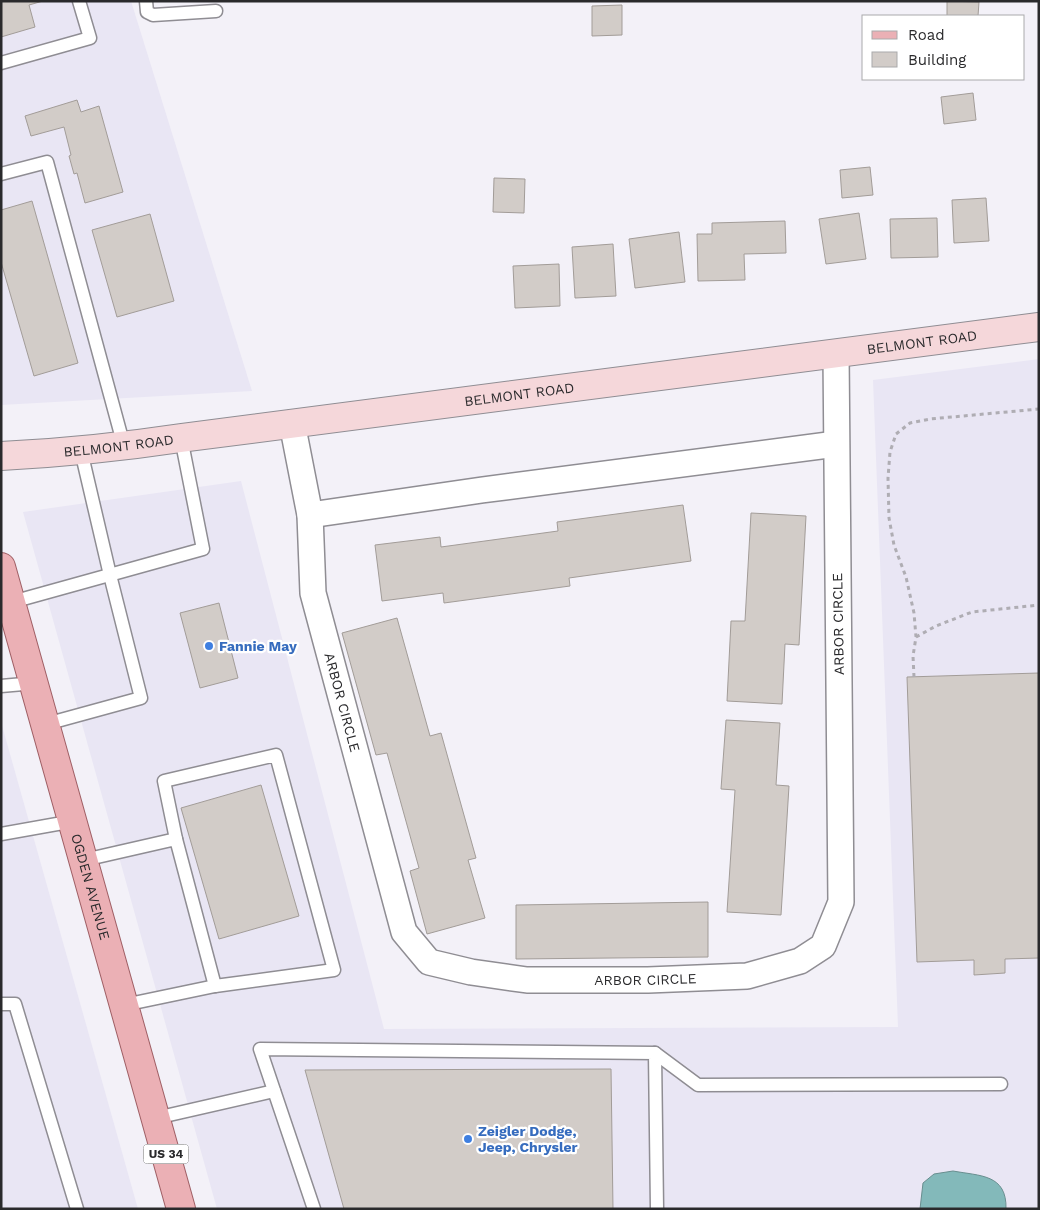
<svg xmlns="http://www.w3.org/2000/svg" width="1040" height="1210" font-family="'Work Sans',sans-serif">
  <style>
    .built { fill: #e9e6f4 }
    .water { fill: #83b9ba; stroke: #688e8f }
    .building { fill: #d2ccc8; stroke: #a29c98 }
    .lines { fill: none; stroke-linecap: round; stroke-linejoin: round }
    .lane-casing { stroke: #8f8d93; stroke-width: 15 }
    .street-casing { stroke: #8f8d93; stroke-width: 28 }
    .secondary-casing { stroke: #8f8d93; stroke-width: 30 }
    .primary-casing { stroke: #9f5f65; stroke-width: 30 }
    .path { stroke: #afadb3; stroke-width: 3; stroke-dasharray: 4 4; stroke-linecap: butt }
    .lane { stroke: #fff; stroke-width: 12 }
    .street { stroke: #fff; stroke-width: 25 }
    .secondary { stroke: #f5d7da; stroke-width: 28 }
    .primary { stroke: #ebb0b5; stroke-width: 28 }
    .shop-dot { fill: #3f7fe0; stroke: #fff; stroke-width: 2 }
    .labels { text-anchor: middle; stroke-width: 4.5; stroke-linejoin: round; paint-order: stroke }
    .shield { fill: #fff; stroke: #6a6a6b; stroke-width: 1 }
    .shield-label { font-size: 12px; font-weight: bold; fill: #2a2a2c }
    .street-label { font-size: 14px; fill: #2a2a2c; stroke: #fff }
    .shop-label { font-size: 14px; font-weight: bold; fill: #366cbe; stroke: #fff; text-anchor: start }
  </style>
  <rect width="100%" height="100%" fill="#f3f1f8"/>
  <g class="built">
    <path d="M1,1H131L252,391L1,405Z"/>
    <path d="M1039,359V1209H217L23,512L241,481L384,1029L898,1027L873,380Z"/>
    <path d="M1,722L138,1209H1Z"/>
  </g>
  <path class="water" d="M953,1171C980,1176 1007,1174 1006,1209H920L923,1183L934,1174Z"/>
  <g class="building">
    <path d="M1,1H43L29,5L35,27L1,37Z"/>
    <path d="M947,1L979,2L978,16H947Z"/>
    <path d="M622,5V35L592,36V6Z"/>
    <path d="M973,93L976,120L944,124L941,97Z"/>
    <path d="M77,100L81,112L99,106L123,192L85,203L77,173L74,174L69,156L71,155L64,127L31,136L25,116Z"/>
    <path d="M870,167L873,195L842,198L840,170Z"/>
    <path d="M494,178L525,179L524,213L493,212Z"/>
    <path d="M986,198L989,241L954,243L952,200Z"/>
    <path d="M32,201L78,363L34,376L1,262V210Z"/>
    <path d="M859,213L866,259L826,264L819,219Z"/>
    <path d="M150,214L174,301L117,317L92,230Z"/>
    <path d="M937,218L938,257L891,258L890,219Z"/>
    <path d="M785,221L786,253L744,254L745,280L698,281L697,234H712V223Z"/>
    <path d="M679,232L685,282L635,288L629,239Z"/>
    <path d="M613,244L616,296L575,298L572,247Z"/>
    <path d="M559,264L560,306L515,308L513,266Z"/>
    <path d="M683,505L691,561L569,578L570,586L444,603L443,593L382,601L375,545L440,537L441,547L558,531L557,522Z"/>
    <path d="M751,513L806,516L799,645L785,644L782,704L727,701L731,621H745Z"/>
    <path d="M219,603L238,678L200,688L180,613Z"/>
    <path d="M397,618L430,736L441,733L476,858L468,860L485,918L427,934L410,871L419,868L387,753L376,755L342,633Z"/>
    <path d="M1039,673V958L1005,959V973L974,975V960L917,962L907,677Z"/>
    <path d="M726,720L780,723L776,785L789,786L781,915L727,912L735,790L721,789Z"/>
    <path d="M261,785L299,916L219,939L181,808Z"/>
    <path d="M708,902V957L516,959V905Z"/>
    <path d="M611,1069L613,1209H344L305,1070Z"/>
  </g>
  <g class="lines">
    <g class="lane-casing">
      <g id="lane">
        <path d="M146,1L147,12L153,15L216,11"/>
        <path d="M1,63L90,38L79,1"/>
        <path d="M1,174L47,162L124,446"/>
        <path d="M12,602L203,549L181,438"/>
        <path d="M1,686L35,683"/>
        <path d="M46,724L141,698L110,575L81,451"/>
        <path d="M1,834L74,821"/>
        <path d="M84,860L176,839L215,986"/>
        <path d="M1,1004H15L77,1209"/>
        <path d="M124,1005L215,986L334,970L276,755L164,781L176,839"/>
        <path d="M655,1053L698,1085L1001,1084"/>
        <path d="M156,1118L274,1091"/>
        <path d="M314,1209L260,1049L655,1053L657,1209"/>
      </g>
    </g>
    <g class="street-casing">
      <g id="street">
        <path id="s1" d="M292,423L310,515L313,593L404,932L429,962L471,972L527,980H648L747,976L800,961L823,946L841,902L836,353"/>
        <path d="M310,515L482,490L836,444"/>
      </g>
    </g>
    <g class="secondary-casing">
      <g id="secondary">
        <path id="s2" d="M1,456C62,453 121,447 181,438L1039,327"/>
      </g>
    </g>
    <g class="primary-casing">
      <g id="primary">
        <path id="s3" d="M1,567L181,1209"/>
      </g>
    </g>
    <g class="path">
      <path d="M916,637L936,626L972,612L1039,605"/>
      <path d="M914,677L913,656L916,637L914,613L906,577L894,545L889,518L888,478L890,452L896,434L910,423L930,419L1039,409"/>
    </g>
    <use href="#lane" class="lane"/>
    <use href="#street" class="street"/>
    <use href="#secondary" class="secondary"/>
    <use href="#primary" class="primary"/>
  </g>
  <g class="shop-dot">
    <circle cx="209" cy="646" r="5"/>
    <circle cx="468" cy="1139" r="5"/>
  </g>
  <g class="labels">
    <rect class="shield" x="143.5" y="1144.5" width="45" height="19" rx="4"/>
    <g class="shield-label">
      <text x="166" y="1158">US 34</text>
    </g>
    <g class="street-label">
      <text dy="5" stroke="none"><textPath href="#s2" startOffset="928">BELMONT ROAD</textPath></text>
      <text dy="5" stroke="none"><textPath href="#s2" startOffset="522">BELMONT ROAD</textPath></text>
      <text dy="5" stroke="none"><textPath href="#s2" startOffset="118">BELMONT ROAD</textPath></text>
      <text transform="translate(838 624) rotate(-91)" y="5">ARBOR CIRCLE</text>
      <text dy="5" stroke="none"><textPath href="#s1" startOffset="285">ARBOR CIRCLE</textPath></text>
      <text dy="5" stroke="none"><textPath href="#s3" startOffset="332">OGDEN AVENUE</textPath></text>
      <text dy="5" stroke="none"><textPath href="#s1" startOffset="780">ARBOR CIRCLE</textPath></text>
    </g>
    <g class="shop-label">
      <text x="219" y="651">Fannie May</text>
      <text x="478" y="1136">Zeigler Dodge,<tspan x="478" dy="16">Jeep, Chrysler</tspan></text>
    </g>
  </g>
  <rect width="1040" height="1210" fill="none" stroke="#2a2a2c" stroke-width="5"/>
  <rect x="862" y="15" width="162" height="65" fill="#ffffff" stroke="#aaaaab"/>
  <rect x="872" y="31" width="25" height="8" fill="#ebb0b5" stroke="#aaaaab"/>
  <text x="908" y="40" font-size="15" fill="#2a2a2c">Road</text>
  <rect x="872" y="52" width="25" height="15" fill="#d2ccc8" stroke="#aaaaab"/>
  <text x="908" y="65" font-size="15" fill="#2a2a2c">Building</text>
</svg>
